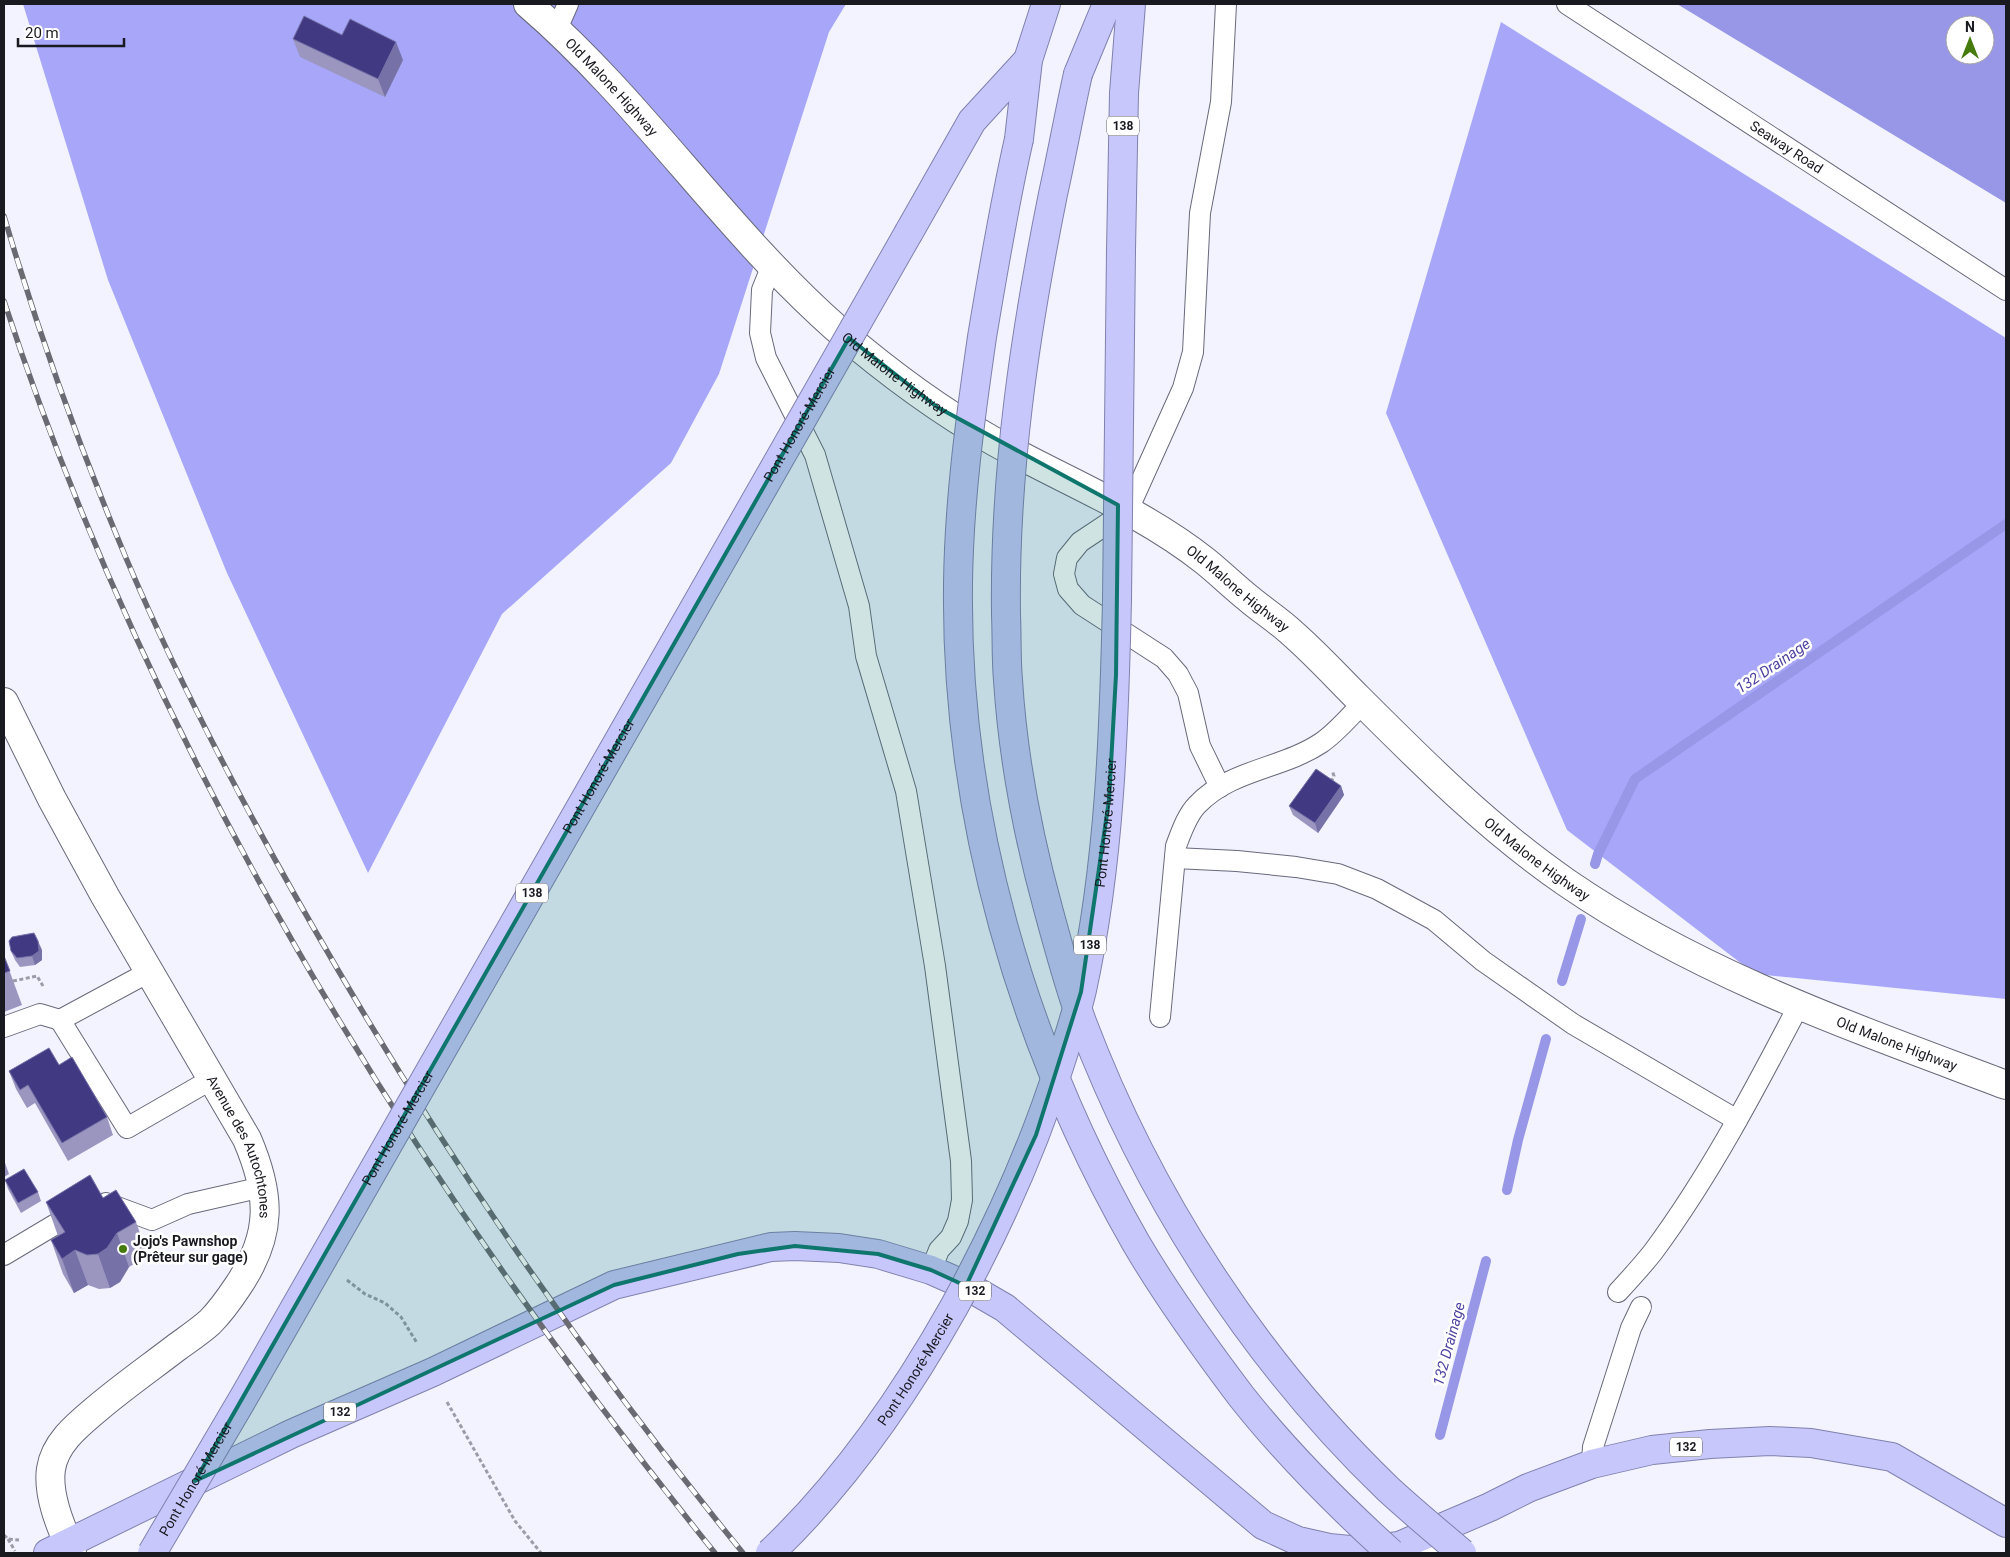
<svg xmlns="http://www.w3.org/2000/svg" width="2010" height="1557" font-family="Roboto,sans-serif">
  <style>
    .forest { fill: #a7a6f9 }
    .water { fill: #9796e7; fill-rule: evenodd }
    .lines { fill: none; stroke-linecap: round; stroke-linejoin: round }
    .stream { stroke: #9796e7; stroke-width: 10 }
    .service-casing { stroke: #68697a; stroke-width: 22 }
    .minor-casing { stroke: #68697a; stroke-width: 30 }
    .tertiary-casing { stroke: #68697a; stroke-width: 30 }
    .trunk-casing { stroke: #8181ae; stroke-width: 30 }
    .path { stroke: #9b9ca6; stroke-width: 3; stroke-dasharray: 4 2.5; stroke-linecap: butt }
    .service { stroke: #fff; stroke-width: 20 }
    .minor { stroke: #fff; stroke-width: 28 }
    .tertiary { stroke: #fff; stroke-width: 28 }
    .trunk { stroke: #c7c7fb; stroke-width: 28 }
    .rail-casing { stroke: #696a72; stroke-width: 5.5 }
    .rail { stroke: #fff; stroke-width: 4; stroke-dasharray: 11; stroke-linecap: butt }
    .trunk-bridge-casing { stroke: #8181ae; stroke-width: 30; stroke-linecap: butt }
    .trunk-bridge { stroke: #c7c7fb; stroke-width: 28 }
    .wall { fill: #9a96c0 }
    .shaded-wall { fill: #7672a8 }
    .building { fill: #413a82; stroke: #7672a8 }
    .marked { fill: #0f766e; fill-opacity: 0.2; stroke: #0f766e; stroke-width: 4; stroke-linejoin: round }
    .poi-dot { fill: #457b0d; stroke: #fff; stroke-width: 2 }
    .labels { text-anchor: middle; stroke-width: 5; stroke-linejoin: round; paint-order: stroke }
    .shield { fill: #fff; stroke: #5e5e63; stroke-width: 1 }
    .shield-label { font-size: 12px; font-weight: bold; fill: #191920 }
    .street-label { font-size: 14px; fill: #191920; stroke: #fff }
    .poi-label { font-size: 14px; font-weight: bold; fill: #191920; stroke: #fff; text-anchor: start }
    .water-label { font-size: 15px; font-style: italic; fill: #4d43a1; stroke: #fff }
  </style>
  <rect width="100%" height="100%" fill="#f2f3ff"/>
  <g class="forest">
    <path d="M23,4H846L829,32L719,374L671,463L502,614L368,873L227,573L108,280Z"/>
    <path d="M1501,22L2006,338V999L1755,974L1567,830L1386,413Z"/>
  </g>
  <path class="water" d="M1677,4H2006V203ZM1955,25H1985V55H1955Z"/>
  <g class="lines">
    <g class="stream">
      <path d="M1595,864L1598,854L1635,779L2006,524"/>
      <path d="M1562,981L1581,919"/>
      <path d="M1507,1190L1518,1140L1546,1039"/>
      <path d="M1440,1435L1486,1261"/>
    </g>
    <g class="service-casing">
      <g id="service">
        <path id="s1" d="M1567,4L2006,290"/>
        <path d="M557,29L568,4"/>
        <path d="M772,265L762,290L760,333L766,358L815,455L859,606L866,656L906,791L935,966L961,1161L962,1200L958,1221L951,1237L939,1250L931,1270"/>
        <path d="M1220,787L1200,746L1188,693L1178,674L1164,658L1082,605L1068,589L1064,574L1067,558L1080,542L1128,510L1183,388L1193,352L1200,213L1221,102L1226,4"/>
        <path d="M1175,858L1237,861L1296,867L1338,874L1377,889L1434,920L1483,961L1573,1024L1737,1120"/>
        <path d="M149,972L60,1020L127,1128L212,1079"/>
        <path d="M1160,1017L1176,846C1181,833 1187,815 1197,805C1231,769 1282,769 1321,743C1336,733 1350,716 1363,703"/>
        <path d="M4,1027L40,1014L60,1020"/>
        <path d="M106,1203L152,1220L188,1204L263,1187"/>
        <path d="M4,1255L76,1212"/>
        <path d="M1618,1292C1630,1279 1642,1266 1653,1252C1710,1175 1755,1089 1799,1005"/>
        <path d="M1592,1464L1593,1447L1631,1328L1641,1307"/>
        <path d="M1423,1553L1452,1531"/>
      </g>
    </g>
    <g class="minor-casing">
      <g id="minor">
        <path id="s2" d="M4,702L52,799L105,896L247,1139C271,1195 273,1234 238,1286C230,1298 221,1311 210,1322C200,1331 188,1339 177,1347C151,1367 124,1386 99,1407C79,1424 55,1442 51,1469C47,1496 62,1529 72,1553"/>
      </g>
    </g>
    <g class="tertiary-casing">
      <g id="tertiary">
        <path id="s3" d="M528,4C641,101 724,229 836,328C886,371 938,410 995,442C1065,481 1142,511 1205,561C1220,573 1233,586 1248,598C1262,610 1278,620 1292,633C1315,653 1336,676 1358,698C1424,764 1490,830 1567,883C1701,975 1855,1028 2006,1085"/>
      </g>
    </g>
    <g class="trunk-casing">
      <g id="trunk">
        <path d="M1078,74L1107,4"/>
        <path d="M1019,139L1028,60"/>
        <path d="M909,232L972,121L1028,60L1046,4"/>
        <path d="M1121,250L1124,93L1131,4"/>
        <path d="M48,1553L291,1434L433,1372L614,1285L771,1247L795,1246L839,1248L878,1254L931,1270L967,1286L1005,1308L1263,1525L1298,1541L1329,1548L1360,1551L1399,1546L1490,1507L1528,1488L1592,1464L1652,1450L1710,1444L1770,1441L1811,1443L1892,1457L2006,1523"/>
      </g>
    </g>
    <g class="path">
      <path d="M1331,782L1334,776L1332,770"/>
      <path d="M13,981L37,976L43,986"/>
      <path d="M347,1280L365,1294L385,1303L401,1317L417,1343"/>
      <path d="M447,1402L515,1521L541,1553"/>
      <path d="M4,1535L8,1539L19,1540"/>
      <path d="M8,1539L15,1551"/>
    </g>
    <use href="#service" class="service"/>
    <use href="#minor" class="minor"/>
    <use href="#tertiary" class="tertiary"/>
    <use href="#trunk" class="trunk"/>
    <g class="rail-casing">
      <g id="rail">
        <path d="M4,216C38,332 79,446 126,558C186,700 260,837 338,970C458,1175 593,1369 743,1553"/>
        <path d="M4,301C154,759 413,1179 715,1553"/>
      </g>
    </g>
    <use href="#rail" class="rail"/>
    <g class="trunk-bridge-casing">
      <g id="trunk-bridge">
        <path d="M1078,74C1069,114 1062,154 1053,194C1025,333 1004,472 1006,615C1007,636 1006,658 1008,680C1013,759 1028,836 1049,912C1059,949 1069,986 1082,1022C1148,1196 1253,1359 1388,1489C1412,1511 1437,1532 1462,1553"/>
        <path d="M1019,139C1004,205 993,271 982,337C970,420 959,501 958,584C955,814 1022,1044 1136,1243C1167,1296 1204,1347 1241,1396C1286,1453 1338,1505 1391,1553"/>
        <path id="s4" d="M152,1553L245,1395L909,232"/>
        <path id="s5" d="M770,1553C844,1483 904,1396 954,1307C997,1229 1033,1149 1060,1064C1068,1039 1076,1015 1082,990C1110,862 1114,730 1117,600C1119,483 1119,366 1121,250"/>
      </g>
    </g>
    <use href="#trunk-bridge" class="trunk-bridge"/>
  </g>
  <g class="wall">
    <path d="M293,39L403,60L385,97L300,57Z"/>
    <path d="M1341,786L1344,795L1318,833L1293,815L1289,806Z"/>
    <path d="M42,950V960L35,965L20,967L15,960L11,951Z"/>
    <path d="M4,956L22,1005L4,1012Z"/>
    <path d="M59,1065L107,1117L113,1135L68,1161L35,1103L27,1108L16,1089L9,1071Z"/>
    <path d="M4,1160L9,1174L4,1177Z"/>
    <path d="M5,1180L38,1192L41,1201L21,1213L8,1189Z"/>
    <path d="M103,1198L136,1222L148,1256L129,1267L120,1282L110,1288L99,1289L88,1285L74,1293L63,1274L51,1240L58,1236L46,1202Z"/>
  </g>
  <g class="shaded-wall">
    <path d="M396,42L403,60L385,97L378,79Z"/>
    <path d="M1341,786L1344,795L1318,833L1315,823Z"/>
    <path d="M38,941L42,950V960L35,965L32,956Z"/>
    <path d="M117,1233L129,1267L120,1282L110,1288L98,1254Z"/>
    <path d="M75,1250L88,1285L74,1293L62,1259Z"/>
  </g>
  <g class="building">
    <path d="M304,16L342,35L350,19L396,42L378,79L293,39Z"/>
    <path d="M1316,769L1341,786L1315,823L1289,806Z"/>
    <path d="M34,933L38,941L39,951L32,956L17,958L11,951L9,941L12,937Z"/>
    <path d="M4,956L10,971L4,973Z"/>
    <path d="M49,1048L59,1065L72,1057L107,1117L62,1143L28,1085L20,1090L9,1071Z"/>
    <path d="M24,1169L38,1192L18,1203L5,1180Z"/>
    <path d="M90,1175L103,1198L116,1190L136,1222L117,1233L107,1248L98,1254L87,1255L75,1250L62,1259L51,1240L65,1232L46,1202Z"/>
  </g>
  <path class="marked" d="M849,338L937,407L1118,505L1116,675L1109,800L1081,992L1036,1135L966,1286L931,1270L878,1254L795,1246L738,1254L614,1285L195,1481Z"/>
  <circle class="poi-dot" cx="123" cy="1249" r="5"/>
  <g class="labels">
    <g class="shield">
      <rect x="1107" y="116.5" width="32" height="19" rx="4"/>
      <rect x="516" y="883.5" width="32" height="19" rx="4"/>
      <rect x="1074" y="935.5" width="32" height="19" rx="4"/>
      <rect x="959" y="1281.5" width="32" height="19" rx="4"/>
      <rect x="324" y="1402.5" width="32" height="19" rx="4"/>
      <rect x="1670" y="1437.5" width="32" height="19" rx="4"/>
    </g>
    <g class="shield-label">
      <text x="1123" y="130">138</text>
      <text x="532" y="897">138</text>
      <text x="1090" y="949">138</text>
      <text x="975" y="1295">132</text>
      <text x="340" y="1416">132</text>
      <text x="1686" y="1451">132</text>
    </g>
    <g class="street-label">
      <text dy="5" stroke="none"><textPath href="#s3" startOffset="118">Old Malone Highway</textPath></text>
      <text dy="5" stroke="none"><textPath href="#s1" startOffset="262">Seaway Road</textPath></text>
      <text dy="5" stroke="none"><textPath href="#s3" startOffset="522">Old Malone Highway</textPath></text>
      <text dy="5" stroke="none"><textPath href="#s4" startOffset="1301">Pont Honoré-Mercier</textPath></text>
      <text dy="5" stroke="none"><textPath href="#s3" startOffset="928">Old Malone Highway</textPath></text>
      <text dy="5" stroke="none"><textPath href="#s4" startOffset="896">Pont Honoré-Mercier</textPath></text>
      <text dy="5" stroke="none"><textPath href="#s5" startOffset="820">Pont Honoré-Mercier</textPath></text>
      <text dy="5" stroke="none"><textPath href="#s3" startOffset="1332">Old Malone Highway</textPath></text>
      <text dy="5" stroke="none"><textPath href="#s3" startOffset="1738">Old Malone Highway</textPath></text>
      <text dy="5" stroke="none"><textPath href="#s4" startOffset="491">Pont Honoré-Mercier</textPath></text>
      <text dy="5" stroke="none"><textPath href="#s2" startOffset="505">Avenue des Autochtones</textPath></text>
      <text dy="5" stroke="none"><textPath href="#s5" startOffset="235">Pont Honoré-Mercier</textPath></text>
      <text dy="5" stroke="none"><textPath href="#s4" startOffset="86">Pont Honoré-Mercier</textPath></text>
    </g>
    <g class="poi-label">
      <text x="133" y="1246">Jojo's Pawnshop<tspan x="133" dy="16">(Prêteur sur gage)</tspan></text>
    </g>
    <g class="water-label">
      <text transform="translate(1773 666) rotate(-34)" y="5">132 Drainage</text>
      <text transform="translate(1449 1344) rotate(-75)" y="5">132 Drainage</text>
    </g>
  </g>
  <rect width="2010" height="1557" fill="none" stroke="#191920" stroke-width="10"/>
  <g transform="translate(1970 40)"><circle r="24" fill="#ffffff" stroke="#a3a3a6"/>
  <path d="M0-4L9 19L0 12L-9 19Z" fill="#457b0d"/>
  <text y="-8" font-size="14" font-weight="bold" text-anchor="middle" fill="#191920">N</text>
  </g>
  <path d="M18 38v8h106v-8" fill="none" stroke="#191920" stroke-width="2.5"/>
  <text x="25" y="38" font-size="15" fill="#191920" stroke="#ffffff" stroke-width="4" paint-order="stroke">20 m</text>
</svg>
